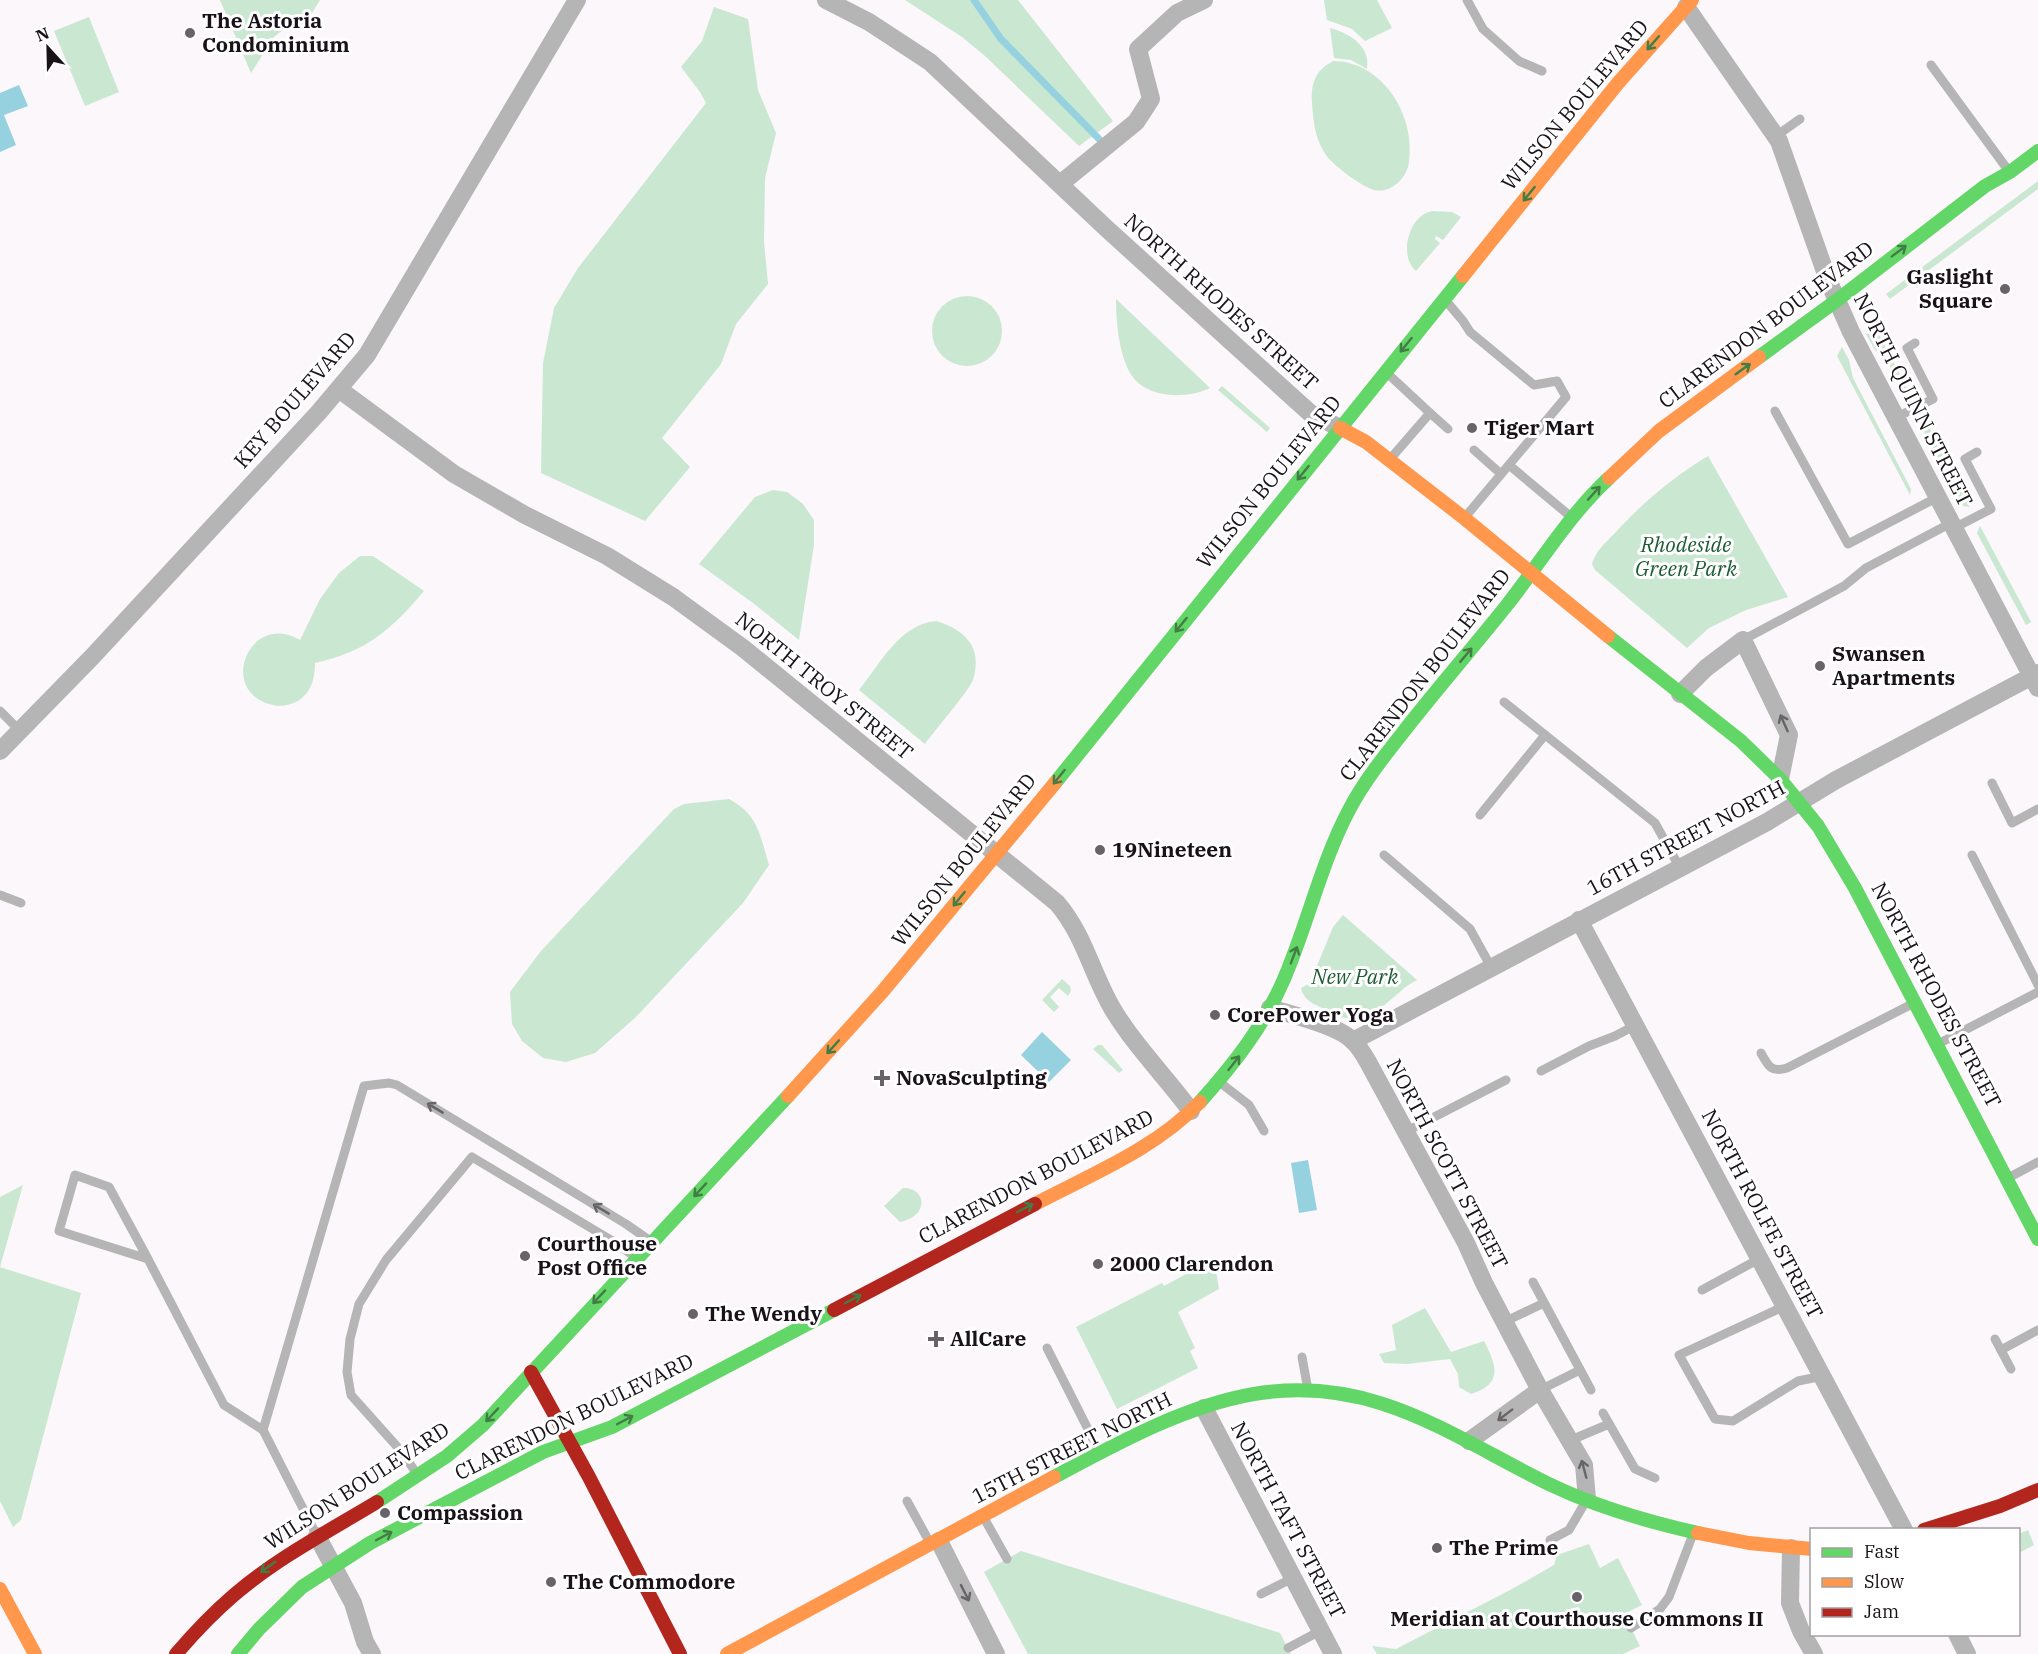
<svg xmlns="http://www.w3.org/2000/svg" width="2038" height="1654" font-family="'IBM Plex Serif',serif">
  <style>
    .green { fill: #cae7d1 }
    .water { fill: #96d1df }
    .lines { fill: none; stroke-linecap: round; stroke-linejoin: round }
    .stream { stroke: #96d1df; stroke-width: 7 }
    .lane { stroke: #b4b5b4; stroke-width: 9 }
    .street { stroke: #b4b5b4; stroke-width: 18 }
    .fast { stroke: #63d668; stroke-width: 14 }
    .slow { stroke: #ff974d; stroke-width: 14 }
    .jam { stroke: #b3261e; stroke-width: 14 }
    .oneway { stroke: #427e44 }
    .oneway2 { stroke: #666466 }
    .poi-dot { fill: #686368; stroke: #fff; stroke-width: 2 }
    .labels { text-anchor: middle; stroke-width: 6; stroke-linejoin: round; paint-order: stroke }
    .poi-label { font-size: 21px; font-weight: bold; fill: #191319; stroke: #fff; text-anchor: start }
    .street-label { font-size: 21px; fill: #191319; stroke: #fff }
    .park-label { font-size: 21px; font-style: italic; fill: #1d5c33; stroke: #fff }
  </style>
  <rect width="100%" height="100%" fill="#fbf7fb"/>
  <g class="green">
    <path d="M220,0H320L302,29L289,25L274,37L251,73Z"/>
    <path d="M905,0H1018L1113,121L1079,146L985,56L962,37Z"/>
    <path d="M1324,0H1377L1392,28L1365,41L1352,29L1327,20Z"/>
    <path d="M714,7L748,19L758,90L776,133L765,178L764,242L768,284L736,324L721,364L662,438L690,467L645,521L541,473L543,363L554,308L578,268L706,103L700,92L681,67L702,41Z"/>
    <path d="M89,17L119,92L85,106L54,31Z"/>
    <path d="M1330,28C1349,33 1371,46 1367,69L1351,60L1334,58Z"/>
    <path d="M1333,61C1382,61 1416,115 1409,162C1407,178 1391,194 1374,190C1361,186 1334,166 1326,155C1315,139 1313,121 1312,102C1311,83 1315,71 1333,61Z"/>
    <path d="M2038,181V189L1890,299L1886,294Z"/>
    <path d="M1432,211L1452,212L1461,217L1443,240L1436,236L1435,239L1440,243L1416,271C1398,256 1409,215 1432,211Z"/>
    <circle cx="967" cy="331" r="35"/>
    <path d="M1116,299L1210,388C1188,399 1148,399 1132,376C1119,357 1116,322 1116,299Z"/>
    <path d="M1876,329L1913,399L1905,395L1887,361L1875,350L1866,334Z"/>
    <path d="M1842,347L1849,360L1853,378L1911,489L1910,495L1837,356Z"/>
    <path d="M1222,386L1270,428L1267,432L1218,390Z"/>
    <path d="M1923,416L1970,507L1963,506L1921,426Z"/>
    <path d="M1708,456L1788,597L1746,610L1709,628L1687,648L1595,570L1592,564C1595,552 1606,542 1614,534C1642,503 1672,478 1708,456Z"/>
    <path d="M773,490L787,492L803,504L814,520V545L799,640L753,603L699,564L755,497Z"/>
    <path d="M1980,526L2031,622L2026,625L1977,533Z"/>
    <path d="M360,556H373L424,591C391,630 366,652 315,663C315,679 311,694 296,702C287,706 278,707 269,704C218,689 250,611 300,640L320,599L339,573Z"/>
    <path d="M936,621C966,630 983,648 973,680C968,692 935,730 925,744L859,690C880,664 900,624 936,621Z"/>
    <path d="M729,799C759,815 760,836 769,865L743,903L636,1017L595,1053L566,1062L543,1058L522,1041L512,1024L510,992L541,951L674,809L684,804Z"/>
    <path d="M1343,915L1417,980C1402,988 1400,993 1388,1002C1384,1006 1377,1008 1372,1011C1350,1023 1341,1019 1320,1007C1312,1003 1303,999 1301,988L1310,983L1333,927Z"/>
    <path d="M1062,979L1070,986L1071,991L1068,996L1059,988L1050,997L1059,1007L1054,1012L1042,1000Z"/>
    <path d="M1098,1045H1102L1123,1070L1119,1073L1093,1049Z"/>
    <path d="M23,1185L0,1267L81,1293L21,1520L13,1527L0,1501V1197Z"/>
    <path d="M903,1188C928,1188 928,1217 900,1222L884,1206Z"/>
    <path d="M1214,1259L1219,1289L1178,1312L1195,1348L1190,1351L1198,1368L1117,1409L1076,1327L1162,1283L1164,1286Z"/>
    <path d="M1425,1308L1451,1352L1484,1341C1497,1366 1503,1384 1471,1394L1459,1387L1458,1374L1450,1359L1407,1364L1384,1363L1379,1354L1396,1350L1392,1325Z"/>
    <path d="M2028,1530L2034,1545L2019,1553V1534Z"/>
    <path d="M1589,1544L1600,1568L1618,1558L1642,1605L1624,1614L1640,1646L1623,1654H1377L1372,1646L1396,1649L1512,1589L1554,1565L1557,1555Z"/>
    <path d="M1021,1551L1280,1633L1291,1654H1028L984,1572Z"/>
  </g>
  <g class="water">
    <path d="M19,85L28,106L4,115L16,145L0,152V93Z"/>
    <path d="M1042,1032L1071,1060L1049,1082L1021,1055Z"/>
    <path d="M1308,1160L1317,1210L1299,1213L1291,1163Z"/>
  </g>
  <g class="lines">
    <path class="stream" d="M974,0L1001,39L1099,139"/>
    <g class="lane">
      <path d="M1467,0L1483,29L1519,61L1542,71"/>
      <path d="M1931,65L2008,170"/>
      <path d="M1776,136L1800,119"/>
      <path d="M1447,302L1463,321L1470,332L1534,385L1557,381L1566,397L1466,516"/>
      <path d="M1387,373L1430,413L1391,458"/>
      <path d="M1775,411L1848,544L1938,497"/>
      <path d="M1430,413L1448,429"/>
      <path d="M1895,418L1933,399L1907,348L1915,343"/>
      <path d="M1474,450L1501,474"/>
      <path d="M1509,465L1570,516"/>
      <path d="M1954,528L1991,509L1965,459L1977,452"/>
      <path d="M1743,640L1844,586L1866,568L1951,523"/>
      <path d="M1504,702L1655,823L1680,868"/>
      <path d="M0,711L19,730"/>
      <path d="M1992,783L2012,823L2038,809"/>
      <path d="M1480,815L1545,735"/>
      <path d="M1384,855L1470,929L1491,967"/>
      <path d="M1972,855L2038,985"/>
      <path d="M0,895L21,903"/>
      <path d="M1938,1044L2038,992"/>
      <path d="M1761,1053C1768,1066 1771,1073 1787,1068L1914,1003"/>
      <path d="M1541,1071L1589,1046L1615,1036L1636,1025"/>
      <path d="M1222,1084L1249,1105L1264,1131"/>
      <path d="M1407,1131L1506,1080"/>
      <path d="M2008,1178L2038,1162"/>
      <path d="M148,1259L109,1187L75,1175L59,1231L148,1259L224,1405L263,1430"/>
      <path d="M1533,1282L1591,1390"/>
      <path d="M1702,1290L1759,1259"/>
      <path d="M1785,1306L1679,1355L1715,1419L1733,1421L1798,1381L1823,1376"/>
      <path d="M1504,1322L1544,1303"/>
      <path d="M1995,1339L2011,1369"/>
      <path d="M1047,1348L1100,1453"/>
      <path d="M2001,1350L2038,1330"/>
      <path d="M1302,1357L1308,1390"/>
      <path d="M1540,1390L1580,1370"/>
      <path d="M1603,1413L1635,1469L1655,1478"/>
      <path d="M1571,1440L1609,1424"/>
      <path d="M417,1474L401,1451L351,1395L347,1372L350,1339L359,1304L386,1260L472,1157L611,1240L634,1256"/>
      <path d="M907,1501L930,1543"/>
      <path d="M984,1518L1007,1559"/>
      <path d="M316,1534L263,1430L364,1086L389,1083L397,1085L626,1224L649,1240"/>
      <path d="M1550,1540L1569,1530L1586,1501"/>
      <path d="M1261,1594L1293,1578"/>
      <path d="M1631,1628L1660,1609L1669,1597L1693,1534"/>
      <path d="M1288,1648L1320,1631"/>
    </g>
    <g class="street">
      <path d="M826,0L869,22L930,62L1106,228L1279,385L1310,413L1340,428"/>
      <path d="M1686,7L1779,141L1828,280L1851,332L2038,688"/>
      <path d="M1060,184L1136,122L1151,99L1138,49L1177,13L1204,0"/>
      <path d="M340,390L454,474L525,515L607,556L673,597L743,648L1057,903C1085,936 1091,972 1112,1008C1134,1045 1165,1076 1191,1111"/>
      <path d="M1680,694L1706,668L1743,640L1789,735L1780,779"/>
      <path d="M0,751L92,657L319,412L367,355L577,0"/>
      <path d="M1579,920L1904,1530"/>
      <path d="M1270,1008C1292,1015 1340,1026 1354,1042C1360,1048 1364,1055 1368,1062L1466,1243L1484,1283L1540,1390L1584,1465L1587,1499"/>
      <path d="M1353,1041L1767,822L1836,780L2038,673"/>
      <path d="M1204,1408L1333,1654"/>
      <path d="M1469,1441L1540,1390"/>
      <path d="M317,1536L353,1603L365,1642L372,1654"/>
      <path d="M939,1541L996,1654"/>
      <path d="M1791,1548L1790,1603L1801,1631L1814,1654"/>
      <path d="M1957,1634L1967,1654"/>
    </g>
    <g class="fast">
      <path d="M1759,357L1836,301L1985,186L2010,172L2038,151"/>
      <path d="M1608,636L1741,741L1780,779L1818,826L1855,888L2038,1239"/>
      <path d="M1055,783L1463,276"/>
      <path d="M1200,1102C1233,1065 1264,1026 1284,979C1308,923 1321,863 1349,810C1363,783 1382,759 1401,735C1435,691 1472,649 1507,605C1541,562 1569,515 1609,478"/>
      <path d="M1054,1477C1116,1444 1184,1406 1254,1394C1374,1374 1452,1437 1551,1485C1597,1507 1649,1522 1698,1533"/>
      <path d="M377,1502L447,1456L483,1425L788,1096"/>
      <path d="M238,1654L259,1629L302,1587L370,1543L543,1452L612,1427L834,1310"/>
    </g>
    <g class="slow">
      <path d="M1463,276L1618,83L1692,0"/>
      <path d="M1340,428L1366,442L1464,518L1608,636"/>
      <path d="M1609,478L1659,431L1759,357"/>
      <path d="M788,1096L883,991L1055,783"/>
      <path d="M1035,1204C1092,1174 1155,1149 1200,1102"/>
      <path d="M1698,1533L1749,1543L1812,1549"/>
      <path d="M0,1589L35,1654"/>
      <path d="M727,1654L1054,1477"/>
    </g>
    <g class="jam">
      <path d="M834,1310L1035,1204"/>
      <path d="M531,1372L589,1477L680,1654"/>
      <path d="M1924,1530L2000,1506L2038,1490"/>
      <path d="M176,1654C194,1633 213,1613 234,1595C277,1558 329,1531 377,1502"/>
    </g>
  </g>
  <defs><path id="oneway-shaft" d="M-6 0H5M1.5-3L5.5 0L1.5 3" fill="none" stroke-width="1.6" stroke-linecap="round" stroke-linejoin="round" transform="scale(1.5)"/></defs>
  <g class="oneway">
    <use href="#oneway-shaft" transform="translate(1653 43) rotate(131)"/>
    <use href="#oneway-shaft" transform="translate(1529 194) rotate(129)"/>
    <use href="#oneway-shaft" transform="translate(1899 251) rotate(-37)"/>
    <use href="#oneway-shaft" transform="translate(1406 345) rotate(129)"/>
    <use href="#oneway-shaft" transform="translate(1743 369) rotate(-36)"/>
    <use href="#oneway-shaft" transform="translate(1303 473) rotate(129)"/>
    <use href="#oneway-shaft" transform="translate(1594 493) rotate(-48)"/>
    <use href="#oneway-shaft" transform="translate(1181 625) rotate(129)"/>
    <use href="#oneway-shaft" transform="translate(1466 655) rotate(-50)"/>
    <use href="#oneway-shaft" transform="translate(1059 777) rotate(129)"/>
    <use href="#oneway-shaft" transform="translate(959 899) rotate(129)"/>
    <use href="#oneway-shaft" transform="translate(1294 955) rotate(-69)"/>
    <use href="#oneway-shaft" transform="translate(833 1047) rotate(132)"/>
    <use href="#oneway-shaft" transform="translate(1234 1063) rotate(-52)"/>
    <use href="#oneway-shaft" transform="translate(700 1190) rotate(133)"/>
    <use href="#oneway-shaft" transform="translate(1025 1208) rotate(-28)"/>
    <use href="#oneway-shaft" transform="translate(599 1297) rotate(133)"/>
    <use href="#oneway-shaft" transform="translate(853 1299) rotate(-28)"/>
    <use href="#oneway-shaft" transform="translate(492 1415) rotate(133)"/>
    <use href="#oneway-shaft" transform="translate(625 1420) rotate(-28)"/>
    <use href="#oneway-shaft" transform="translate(384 1536) rotate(-28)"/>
    <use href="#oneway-shaft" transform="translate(268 1567) rotate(145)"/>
  </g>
  <g class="oneway2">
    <use href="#oneway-shaft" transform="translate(1784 723) rotate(-114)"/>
    <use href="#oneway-shaft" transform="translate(435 1108) rotate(-149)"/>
    <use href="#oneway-shaft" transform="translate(601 1209) rotate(-149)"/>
    <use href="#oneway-shaft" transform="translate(1505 1415) rotate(143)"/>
    <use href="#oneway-shaft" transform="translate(1584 1469) rotate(-105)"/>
    <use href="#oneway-shaft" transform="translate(965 1593) rotate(63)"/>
  </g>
  <g class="poi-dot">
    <circle cx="190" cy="33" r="6"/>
    <circle cx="2005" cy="289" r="6"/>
    <circle cx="1472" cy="428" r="6"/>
    <circle cx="1820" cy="666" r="6"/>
    <circle cx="1100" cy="850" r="6"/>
    <circle cx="1215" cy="1015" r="6"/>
    <path d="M879 1069h6v6h6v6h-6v6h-6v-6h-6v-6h6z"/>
    <circle cx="525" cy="1256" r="6"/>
    <circle cx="1098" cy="1264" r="6"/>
    <circle cx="693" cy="1314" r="6"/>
    <path d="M933 1330h6v6h6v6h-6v6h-6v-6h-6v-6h6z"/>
    <circle cx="385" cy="1513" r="6"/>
    <circle cx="1437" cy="1548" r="6"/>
    <circle cx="551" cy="1582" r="6"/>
    <circle cx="1577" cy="1597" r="6"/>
  </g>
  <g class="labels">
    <g class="poi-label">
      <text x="202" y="28">The Astoria<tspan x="202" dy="24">Condominium</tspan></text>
      <text x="1993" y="284" text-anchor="end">Gaslight<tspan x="1993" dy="24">Square</tspan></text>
      <text x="1484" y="435">Tiger Mart</text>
      <text x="1832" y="661">Swansen<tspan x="1832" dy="24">Apartments</tspan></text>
      <text x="1112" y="857">19Nineteen</text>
      <text x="1227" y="1022">CorePower Yoga</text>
      <text x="896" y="1085">NovaSculpting</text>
      <text x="537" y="1251">Courthouse<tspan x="537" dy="24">Post Office</tspan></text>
      <text x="1110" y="1271">2000 Clarendon</text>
      <text x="705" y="1321">The Wendy</text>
      <text x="950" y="1346">AllCare</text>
      <text x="397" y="1520">Compassion</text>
      <text x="1449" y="1555">The Prime</text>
      <text x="563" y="1589">The Commodore</text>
      <text x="1577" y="1626" text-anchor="middle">Meridian at Courthouse Commons II</text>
    </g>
    <g class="street-label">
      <text transform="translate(1575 105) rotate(-50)" y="7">WILSON BOULEVARD</text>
      <text transform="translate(1221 302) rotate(42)" y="7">NORTH RHODES STREET</text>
      <text transform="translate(1766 325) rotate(-37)" y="7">CLARENDON BOULEVARD</text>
      <text transform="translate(295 400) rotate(-49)" y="7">KEY BOULEVARD</text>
      <text transform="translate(1913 400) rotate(63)" y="7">NORTH QUINN STREET</text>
      <text transform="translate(1269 482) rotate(-51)" y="7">WILSON BOULEVARD</text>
      <text transform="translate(1425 675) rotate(-52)" y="7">CLARENDON BOULEVARD</text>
      <text transform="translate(824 686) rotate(39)" y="7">NORTH TROY STREET</text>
      <text transform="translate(1686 838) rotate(-28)" y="7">16TH STREET NORTH</text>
      <text transform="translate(964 860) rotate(-51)" y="7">WILSON BOULEVARD</text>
      <text transform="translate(1936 995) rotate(62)" y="7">NORTH RHODES STREET</text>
      <text transform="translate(1447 1164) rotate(62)" y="7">NORTH SCOTT STREET</text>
      <text transform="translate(1036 1177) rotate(-28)" y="7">CLARENDON BOULEVARD</text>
      <text transform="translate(1762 1214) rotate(62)" y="7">NORTH ROLFE STREET</text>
      <text transform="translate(574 1417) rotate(-26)" y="7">CLARENDON BOULEVARD</text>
      <text transform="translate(1072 1448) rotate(-27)" y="7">15TH STREET NORTH</text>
      <text transform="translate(357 1486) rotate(-33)" y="7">WILSON BOULEVARD</text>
      <text transform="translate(1288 1520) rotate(62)" y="7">NORTH TAFT STREET</text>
    </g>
    <g class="park-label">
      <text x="1686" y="552">Rhodeside<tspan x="1686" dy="24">Green Park</tspan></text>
      <text x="1355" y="984">New Park</text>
    </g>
  </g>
  <rect x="1810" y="1528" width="210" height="108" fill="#ffffff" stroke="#a3a1a3" stroke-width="1.5"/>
  <rect x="1822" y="1548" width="30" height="9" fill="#63d668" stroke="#a3a1a3" stroke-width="1.5"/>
  <text x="1864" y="1558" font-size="18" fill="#191319">Fast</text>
  <rect x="1822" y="1578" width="30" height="9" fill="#ff974d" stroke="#a3a1a3" stroke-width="1.5"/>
  <text x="1864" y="1588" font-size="18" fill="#191319">Slow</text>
  <rect x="1822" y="1608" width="30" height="9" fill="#b3261e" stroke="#a3a1a3" stroke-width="1.5"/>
  <text x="1864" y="1618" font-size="18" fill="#191319">Jam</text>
  <g transform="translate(48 48) rotate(338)" stroke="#ffffff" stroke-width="4.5" paint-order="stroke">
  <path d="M0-4.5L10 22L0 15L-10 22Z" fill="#191319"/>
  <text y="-9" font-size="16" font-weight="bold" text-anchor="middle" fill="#191319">N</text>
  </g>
</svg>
